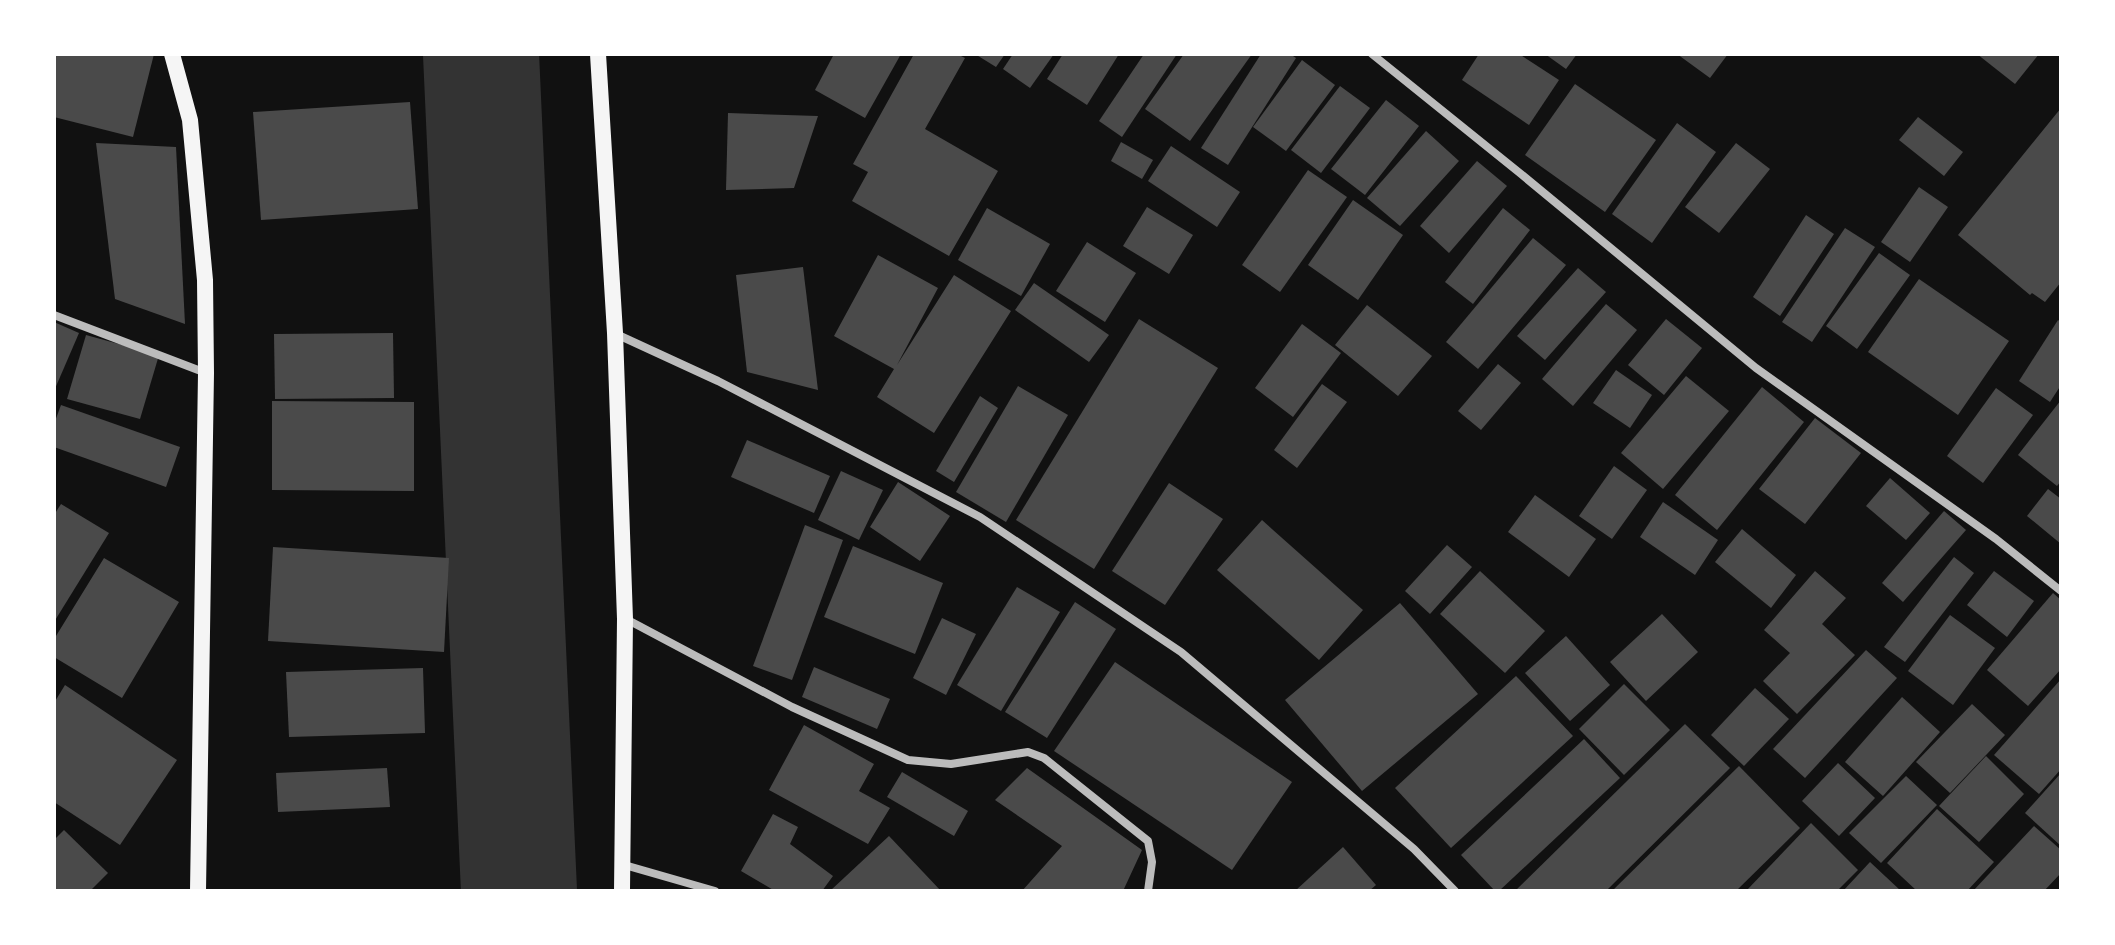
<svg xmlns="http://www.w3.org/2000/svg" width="2115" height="945" font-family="'Asap Condensed',sans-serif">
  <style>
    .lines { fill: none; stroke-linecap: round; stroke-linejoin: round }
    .river { stroke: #333; stroke-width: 116 }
    .building { fill: #4a4a4a }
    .minor { stroke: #bcbcbc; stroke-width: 8 }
    .secondary { stroke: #f5f5f5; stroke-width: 16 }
  </style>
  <rect width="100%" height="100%" fill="#111"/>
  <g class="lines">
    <path class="river" d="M481,54L519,891"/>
  </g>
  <g class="building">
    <path d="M54,54H154L133,137L54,117Z"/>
    <path d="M834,54H901L865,118L815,90Z"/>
    <path d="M914,54H957L965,58L925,129L998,171L949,256L852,201L868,172L853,164Z"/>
    <path d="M975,54H1005L996,67Z"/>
    <path d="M1013,54H1054L1030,88L1003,69Z"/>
    <path d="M1063,54H1119L1087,105L1047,79Z"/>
    <path d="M1144,54H1177L1122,137L1099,121Z"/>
    <path d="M1184,54H1252L1190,141L1145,109Z"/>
    <path d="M1261,54H1290L1296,58L1228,165L1201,148Z"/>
    <path d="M1479,54H1519L1559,80L1529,125L1462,80Z"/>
    <path d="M1545,54H1577L1566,69Z"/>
    <path d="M1677,54H1728L1710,78Z"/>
    <path d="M1977,54H2039L2015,84Z"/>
    <path d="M1302,60L1335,85L1286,151L1253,127Z"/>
    <path d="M1575,84L1656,140L1605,212L1525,155Z"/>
    <path d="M1340,86L1370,108L1321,173L1291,150Z"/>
    <path d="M1386,100L1419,126L1365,195L1331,169Z"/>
    <path d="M410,102L418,209L261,220L253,112Z"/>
    <path d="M2061,108V282L2045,302L2032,293L2030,295L1958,235Z"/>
    <path d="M728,113L818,116L794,188L726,190Z"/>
    <path d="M1918,117L1963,152L1944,176L1899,140Z"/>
    <path d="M1677,123L1716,152L1652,243L1612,214Z"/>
    <path d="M1426,131L1459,161L1400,226L1367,198Z"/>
    <path d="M1121,142L1153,160L1142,179L1111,161Z"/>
    <path d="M96,143L176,147L185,324L115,299Z"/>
    <path d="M1736,143L1770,169L1719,233L1685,207Z"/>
    <path d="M1171,146L1240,192L1217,227L1148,181Z"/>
    <path d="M1477,161L1507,186L1449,253L1420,226Z"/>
    <path d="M1308,170L1347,197L1280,292L1242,265Z"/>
    <path d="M1919,187L1948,207L1910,262L1881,242Z"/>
    <path d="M1353,200L1403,235L1358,300L1308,265Z"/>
    <path d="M1147,207L1193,235L1169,274L1123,246Z"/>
    <path d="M987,208L1050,244L1021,296L958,260Z"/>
    <path d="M1503,208L1530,230L1473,304L1445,282Z"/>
    <path d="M1806,215L1834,234L1780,316L1753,297Z"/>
    <path d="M1845,228L1875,247L1812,342L1782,322Z"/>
    <path d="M1533,238L1566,265L1478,369L1446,342Z"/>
    <path d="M1087,242L1136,273L1105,322L1056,291Z"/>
    <path d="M1879,253L1910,275L1857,349L1826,326Z"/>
    <path d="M878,255L938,288L897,365L954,275L1011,311L934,433L877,397L894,369L834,336Z"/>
    <path d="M803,267L818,390L747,372L736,275Z"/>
    <path d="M1578,268L1606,292L1545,360L1517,336Z"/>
    <path d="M1919,279L2009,341L1958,415L1868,352Z"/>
    <path d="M1034,283L1109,335L1089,362L1015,310Z"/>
    <path d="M1606,304L1637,330L1573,406L1542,379Z"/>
    <path d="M1367,305L1432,356L1398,396L1335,345Z"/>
    <path d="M1139,319L1218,368L1094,569L1016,520Z"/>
    <path d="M1666,319L1702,348L1664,395L1628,365Z"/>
    <path d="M2058,320L2061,322V385L2050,402L2019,381Z"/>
    <path d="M54,322L79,333L54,391Z"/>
    <path d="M1302,324L1341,353L1293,417L1255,388Z"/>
    <path d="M393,333L394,398L275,399L274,334Z"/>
    <path d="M86,335L159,355L140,419L67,399Z"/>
    <path d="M1498,364L1521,383L1481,430L1458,411Z"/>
    <path d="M1616,370L1652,395L1630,428L1593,403Z"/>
    <path d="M1686,376L1729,411L1663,489L1621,453Z"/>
    <path d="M1322,384L1347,402L1297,468L1274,450Z"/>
    <path d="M1018,386L1068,415L1006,522L956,492Z"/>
    <path d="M1762,387L1804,422L1717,530L1675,495Z"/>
    <path d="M1996,388L2033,415L1983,483L1947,456Z"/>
    <path d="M980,396L998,408L954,482L936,471Z"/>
    <path d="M2061,400V481L2057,486L2018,455Z"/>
    <path d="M272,401L414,402V491L272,490Z"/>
    <path d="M61,405L180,447L166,487L54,447V424Z"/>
    <path d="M1815,418L1861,453L1805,524L1759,489Z"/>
    <path d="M747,440L830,476L814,513L731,477Z"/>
    <path d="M1614,466L1647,490L1612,539L1579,516Z"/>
    <path d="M841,471L883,490L859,540L818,520Z"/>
    <path d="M1890,478L1930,513L1906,540L1866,506Z"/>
    <path d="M898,482L950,516L920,561L870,527Z"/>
    <path d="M1169,483L1223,519L1165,605L1112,571Z"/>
    <path d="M2048,489L2061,499V544L2027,516Z"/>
    <path d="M1535,495L1596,539L1569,577L1508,532Z"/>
    <path d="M1663,502L1718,540L1695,575L1640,537Z"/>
    <path d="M61,504L109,533L54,622V515Z"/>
    <path d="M1944,511L1966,530L1903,602L1882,583Z"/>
    <path d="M1262,520L1363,610L1319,660L1217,570Z"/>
    <path d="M805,525L843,540L792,680L753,666Z"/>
    <path d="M1742,529L1796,575L1771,608L1715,562Z"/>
    <path d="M1447,545L1472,567L1430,614L1405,591Z"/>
    <path d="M853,546L943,583L915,654L824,617Z"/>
    <path d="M273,547L449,558L444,652L268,641Z"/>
    <path d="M1954,557L1974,573L1905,662L1884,647Z"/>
    <path d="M104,558L179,602L122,698L54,657V636H56Z"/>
    <path d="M1480,571L1545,631L1505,673L1440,614Z"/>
    <path d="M1815,571L1846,598L1822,624L1855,655L1797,714L1763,681L1790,653L1764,630Z"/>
    <path d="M1994,571L2034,601L2007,637L1967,605Z"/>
    <path d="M1017,587L1060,612L1001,711L957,685Z"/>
    <path d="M2053,593L2061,600V669L2028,706L1987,670Z"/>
    <path d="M1075,602L1116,629L1047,738L1005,712Z"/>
    <path d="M1400,603L1478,694L1362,791L1285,700Z"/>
    <path d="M1662,614L1698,652L1646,701L1610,662Z"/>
    <path d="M1950,615L1995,648L1953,705L1908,671Z"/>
    <path d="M942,618L976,634L946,695L913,678Z"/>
    <path d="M1566,636L1610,685L1570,721L1525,673Z"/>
    <path d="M1866,650L1897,678L1805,778L1773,749Z"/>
    <path d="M1115,662L1292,782L1232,870L1054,751Z"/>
    <path d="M814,667L890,699L877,729L802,697Z"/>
    <path d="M423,668L425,733L289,737L286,672Z"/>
    <path d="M1516,676L1573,736L1451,848L1395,788Z"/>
    <path d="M2061,679V769L2039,794L1994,755Z"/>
    <path d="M1624,684L1670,730L1624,775L1579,729Z"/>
    <path d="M65,685L177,760L120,845L54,802V703Z"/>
    <path d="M1755,688L1789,719L1744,766L1711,735Z"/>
    <path d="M1902,697L1940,732L1883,796L1845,762Z"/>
    <path d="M1972,704L2005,735L1950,793L1916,762Z"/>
    <path d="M1685,724L1730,768L1606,891H1515Z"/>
    <path d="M804,725L874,764L859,791L890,808L868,844L769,790Z"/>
    <path d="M1584,739L1620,778L1499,891H1495L1461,855Z"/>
    <path d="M1986,756L2024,794L1979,842L1939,806Z"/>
    <path d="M1838,763L1875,798L1839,836L1802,801Z"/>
    <path d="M1739,766L1800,828L1736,891H1612Z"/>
    <path d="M387,768L390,807L278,812L276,773Z"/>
    <path d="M1027,768L1142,850L1123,891H1022L1062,846L995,800Z"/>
    <path d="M902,772L968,811L954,836L887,797Z"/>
    <path d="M2061,773V846L2025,813Z"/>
    <path d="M1906,776L1937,805L1881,863L1849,833Z"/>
    <path d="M1937,809L1994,862L1967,891H1917L1887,863Z"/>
    <path d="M773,814L798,827L790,844L833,876L822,891H775L741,871Z"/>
    <path d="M1811,823L1858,870L1837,891H1746Z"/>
    <path d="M2034,826L2061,850V873L2044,891H1973Z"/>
    <path d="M64,830L108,873L90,891H54V840Z"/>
    <path d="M889,836L941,891H830Z"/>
    <path d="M1343,847L1376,885L1369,891H1295Z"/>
    <path d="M1870,862L1901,891H1843Z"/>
  </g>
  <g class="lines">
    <g class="minor">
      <path d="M1372,54L1521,174L1756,368L1996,539L2061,591"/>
      <path d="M54,315L206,373"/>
      <path d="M616,334L718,381L980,517L1181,652L1414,849L1455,891"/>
      <path d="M626,619L792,707L908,760L951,764L1028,752L1044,758L1148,841L1152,862L1148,891"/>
      <path d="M621,864L715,891"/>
    </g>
    <g class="secondary">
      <path d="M172,54L190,120L205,280L206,373L198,891"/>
      <path d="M598,54L615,333L625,619L622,891"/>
    </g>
  </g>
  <rect width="2115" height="945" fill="none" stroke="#ffffff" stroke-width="112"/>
</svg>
